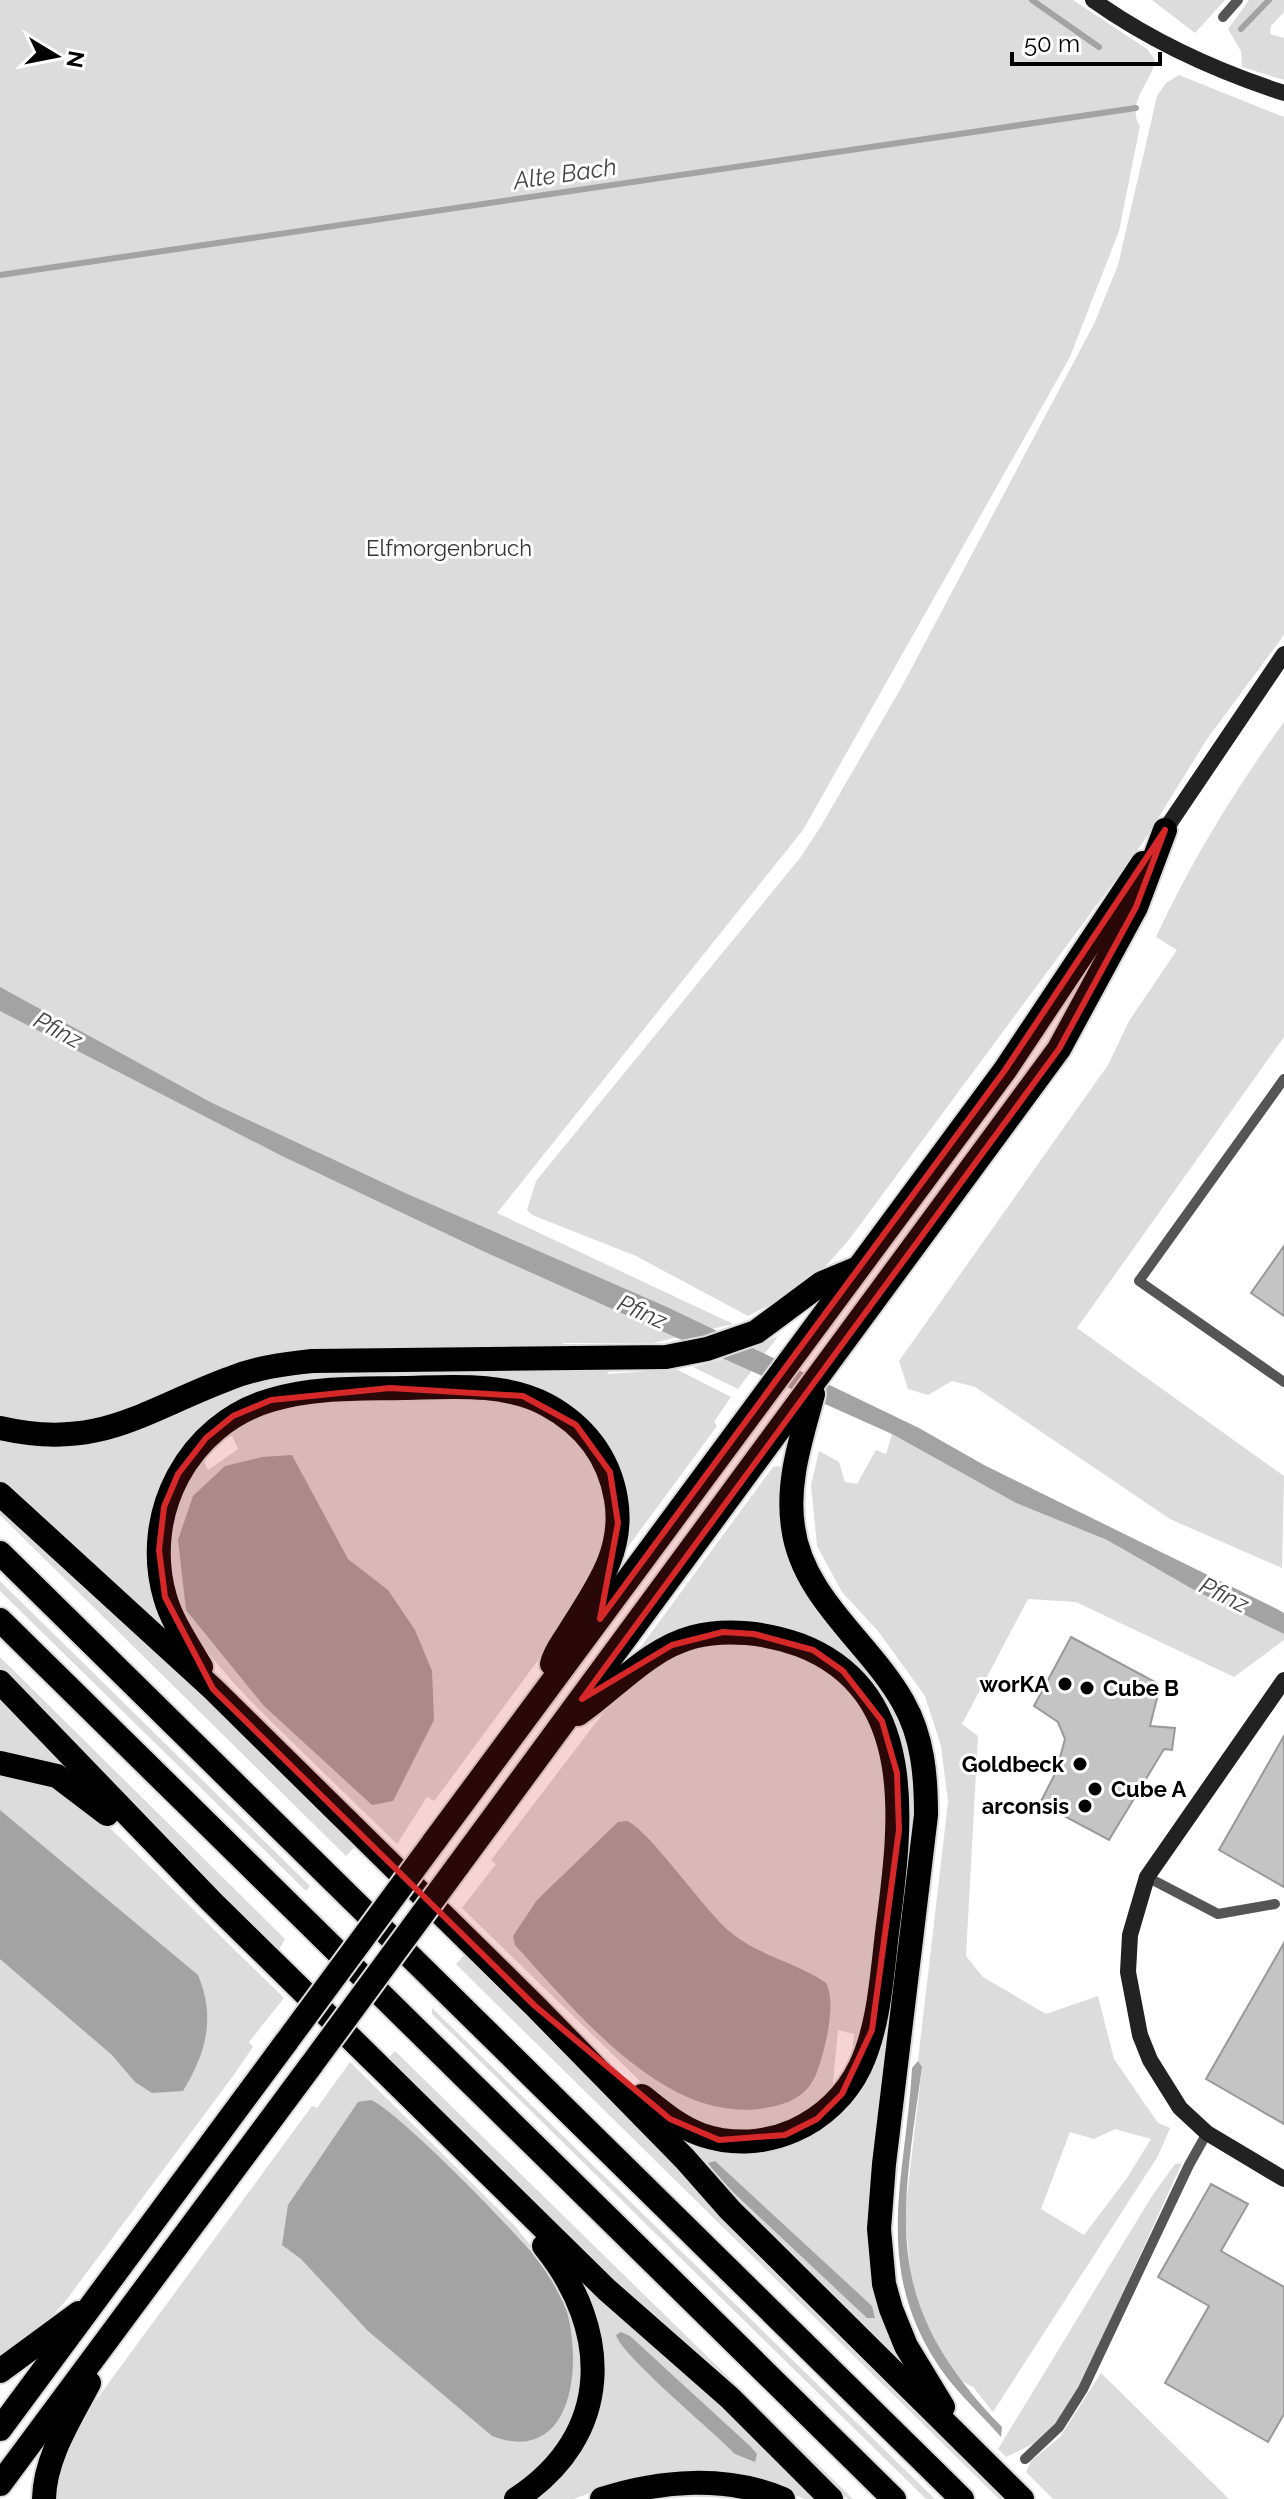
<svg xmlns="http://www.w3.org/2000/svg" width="1284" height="2499" font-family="Raleway,sans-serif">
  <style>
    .green { fill: #dcdcdc; fill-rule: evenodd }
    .water { fill: #a3a3a3 }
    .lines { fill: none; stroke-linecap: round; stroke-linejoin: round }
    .stream { stroke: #a3a3a3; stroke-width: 6 }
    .building { fill: #c4c4c4; stroke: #999; stroke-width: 2 }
    .highway-casing { stroke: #dbdbdb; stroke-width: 28 }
    .lane { stroke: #555; stroke-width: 10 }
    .secondary { stroke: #222; stroke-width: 16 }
    .highway { stroke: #000; stroke-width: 24 }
    .highway-bridge-casing { stroke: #dbdbdb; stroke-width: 28; stroke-linecap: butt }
    .highway-bridge { stroke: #000; stroke-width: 24 }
    .marked { fill: #d62828; fill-opacity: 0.2; stroke: #d62828; stroke-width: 6; stroke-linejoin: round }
    .poi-dot { fill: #000; stroke: #fff; stroke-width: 3 }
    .labels { text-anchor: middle; stroke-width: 6; stroke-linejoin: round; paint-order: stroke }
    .park-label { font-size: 22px; fill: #333; stroke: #fff }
    .poi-label { font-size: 22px; font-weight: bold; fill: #000; stroke: #fff; text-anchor: end }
    .water-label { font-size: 24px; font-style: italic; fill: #444; stroke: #fff }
  </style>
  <rect width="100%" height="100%" fill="#fff"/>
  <g class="green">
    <path d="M0,0H1073L1147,49L1155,60C1152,82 1125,103 1140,126L1119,231L1070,357L803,830L497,1213L733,1324L653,1343H563L561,1348L315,1350L114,1418L45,1425L0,1418Z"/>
    <path d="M1152,0H1225L1195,33Z"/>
    <path d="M1249,0H1284V12L1271,26L1270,34L1284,38V80L1242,67L1241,51L1228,29Z"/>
    <path d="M1179,75L1284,117V635L1207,739L1144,841L848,1241L815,1278L780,1305L777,1301L748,1316L636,1256L532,1215L527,1210L536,1181L800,858L821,826L901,688L1094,324L1118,265L1157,96L1166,83Z"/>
    <path d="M1284,722V1037L1077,1328L1284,1476L1282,1568L1170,1519L975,1387L952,1381L928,1395L908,1389L899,1361L1108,1065L1129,1021L1177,950L1156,937C1191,861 1235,790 1284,722Z"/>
    <path d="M778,1336L738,1389L693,1367L731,1357Z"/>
    <path d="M607,1369L608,1374L676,1369L731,1397L714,1422L717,1426L622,1555L627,1524L562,1401L336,1378L271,1387L218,1414L170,1467L155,1502L166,1629L0,1480V1439L57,1446L118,1438L153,1426L231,1388L291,1372Z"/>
    <path d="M487,1397L548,1415L592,1457L608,1506L604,1550L569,1618L438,1796L434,1801L427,1797L397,1844C362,1810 327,1776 292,1742C231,1681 140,1602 176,1504C182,1488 194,1471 202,1456L208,1470L238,1449L232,1436L220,1440C280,1385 408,1399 487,1397Z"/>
    <path d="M892,1434L1016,1503L1107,1540L1194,1590L1284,1634V1640L1234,1677L1076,1602L1028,1599L962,1724L978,1736L966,1956L983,1977L1046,2014L1098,1996L1114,2059L1158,2123L1170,2128L1158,2156L993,2412L973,2387L959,2380L941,2353L922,2319L911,2280L905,2213L922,2067L918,2061L948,1802L941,1746L925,1696L878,1631L842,1592L817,1546L811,1485L819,1451L839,1462L845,1482L857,1484L876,1450L886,1454ZM1115,2129L1151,2139L1127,2178L1084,2235L1041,2209L1070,2132L1094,2139Z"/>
    <path d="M778,1466L784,1468L783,1527L883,1686L912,1747L917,1820L876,2147L907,2370L678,2138L723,2150L853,2095L908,1802L907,1770L898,1734L790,1630L634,1656L773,1467Z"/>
    <path d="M0,1504L360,1842L346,1856L0,1515Z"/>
    <path d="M0,1581L310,1886L306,1891L0,1591Z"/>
    <path d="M718,1643C787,1642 857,1674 879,1746C883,1757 882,1770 884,1782C892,1868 875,1957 860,2042L852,2058L854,2034L838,2030L832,2093L795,2119L751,2131L722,2129L693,2120L642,2083L462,1908L496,1864L491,1860L614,1699C643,1671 678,1651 718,1643Z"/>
    <path d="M0,1657L285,1939L276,1955L0,1668Z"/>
    <path d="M0,1696L63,1765L61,1768L32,1756L0,1751Z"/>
    <path d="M0,1774L52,1785L107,1825L284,1998L249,2042L253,2047L233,2076L67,2299L37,2334L0,2363Z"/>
    <path d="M469,1950L1013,2499H999L477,1985L456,1964Z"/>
    <path d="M432,2008L935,2499H926L432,2014Z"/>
    <path d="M395,2051L853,2499H848L713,2368L620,2289L384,2062Z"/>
    <path d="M350,2062L515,2226L563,2286L583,2351L578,2407L560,2445L501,2499H54L61,2464L91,2407L312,2106L317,2108Z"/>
    <path d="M1182,2163L1083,2380L1060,2420L1039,2441L1006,2457L998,2449L1152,2196L1175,2164Z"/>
    <path d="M584,2282L820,2499H804L770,2483L603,2488L574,2499H533L582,2444Z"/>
    <path d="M1101,2373L1229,2499H1053L1026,2472L1031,2461L1060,2437Z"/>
  </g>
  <g class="water">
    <path d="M0,987L212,1103L403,1192L667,1307L919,1428L984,1465L1277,1609L1284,1613V1634L1194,1590L1107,1540L1016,1503L892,1434L485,1252L282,1156L0,1011Z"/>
    <path d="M292,1455L348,1559L388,1590L415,1630L432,1671L434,1720L393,1801L372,1805L264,1706L186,1610L178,1540L193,1496L225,1466L262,1457Z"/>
    <path d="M0,1810L198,1975C216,2018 206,2053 183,2091L152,2093L135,2082L112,2055L0,1959Z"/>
    <path d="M627,1821C649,1830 702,1907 728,1930C757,1956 795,1961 826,1983C837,2003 825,2050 817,2072C808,2096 789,2104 765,2108C665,2125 576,2011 515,1945L513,1936L537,1900L618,1822Z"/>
    <path d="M918,2061L922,2067C900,2225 882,2304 1002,2427L1001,2437C981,2414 957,2393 940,2368C871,2266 906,2179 912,2068Z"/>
    <path d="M371,2100C400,2112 538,2253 556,2283C586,2336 583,2471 492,2436L368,2331L301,2259L282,2245L288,2205L358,2102Z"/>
    <path d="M715,2161L872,2306L875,2318H867L718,2178L708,2163Z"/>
    <path d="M621,2332L630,2336L751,2447L757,2454L755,2462L735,2454C713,2431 622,2356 616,2335Z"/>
  </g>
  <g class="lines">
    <g class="stream">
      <path d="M1032,0L1099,47"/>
      <path d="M1241,29L1269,0"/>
      <path d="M0,275L1136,108"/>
    </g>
  </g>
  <g class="building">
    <path d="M1284,1246V1316L1251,1293Z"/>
    <path d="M1071,1637L1155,1682L1159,1690L1150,1726L1175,1728L1172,1750L1164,1749L1109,1840L1040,1803L1056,1772L1065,1739L1058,1722L1034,1706Z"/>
    <path d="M1284,1736V1887L1219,1850Z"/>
    <path d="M1284,1943V2124L1206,2079Z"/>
    <path d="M1211,2184L1248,2204L1221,2251L1284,2287V2414L1268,2442L1165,2383L1209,2306L1158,2277Z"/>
  </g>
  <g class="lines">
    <g class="highway-casing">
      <g id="highway">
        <path d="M813,1394C802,1437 786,1481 793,1527C802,1598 870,1643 903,1702C923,1737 926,1776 926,1815L884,2164L879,2229L884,2284L891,2309L906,2346L943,2407"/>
        <path d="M0,1428C98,1451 143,1411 228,1379C255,1368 283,1364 312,1361L666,1357L707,1349L756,1332L822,1283L858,1268"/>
        <path d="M0,1494L213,1689L535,2006L685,2159L730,2210L1022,2499"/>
        <path d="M0,1553L962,2499"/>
        <path d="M0,1620L894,2499"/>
        <path d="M201,1667C188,1644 172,1622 165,1597C141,1514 188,1424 271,1400C314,1387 360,1389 404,1388C450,1387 505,1382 547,1405C584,1425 609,1457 616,1499C625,1552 595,1590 569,1632C563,1642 554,1653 552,1664"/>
        <path d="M0,1682L212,1902L607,2290L730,2398L831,2499"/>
        <path d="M578,1714C616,1688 648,1649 693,1637C727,1628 767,1633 800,1645C919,1691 901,1824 888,1925C882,1971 880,2025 860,2067C832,2125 764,2156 702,2135C679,2127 661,2111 642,2096"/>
        <path d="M0,1763L57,1776L107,1814"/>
        <path d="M433,1843L1005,1070L1143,863"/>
        <path d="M457,1867L1059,1049L1136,907L1165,830"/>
        <path d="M0,2371L79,2313"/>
        <path d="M0,2429L287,2041"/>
        <path d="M0,2484L312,2064"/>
        <path d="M44,2499C45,2457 70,2420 89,2383"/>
        <path d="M516,2499C614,2435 612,2330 544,2246"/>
        <path d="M602,2499C660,2480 726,2475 783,2499"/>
      </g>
    </g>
    <g class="lane">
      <path d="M1223,17L1238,0"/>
      <path d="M1284,1079L1139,1281L1284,1382"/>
      <path d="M1147,1877L1218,1914L1275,1904"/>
      <path d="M1025,2459L1059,2427L1083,2389L1189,2165L1207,2133"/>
    </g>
    <g class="secondary">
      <path d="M1093,0C1152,42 1216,71 1284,93"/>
      <path d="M1165,830L1284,654"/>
      <path d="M1284,1680L1147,1877L1130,1935L1128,1972L1140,2035L1150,2060L1180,2108L1207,2133L1284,2179"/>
    </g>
    <use href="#highway" class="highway"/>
    <g class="highway-bridge-casing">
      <g id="highway-bridge">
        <path d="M287,2041L433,1843"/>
        <path d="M312,2064L457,1867"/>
      </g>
    </g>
    <use href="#highway-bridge" class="highway-bridge"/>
  </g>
  <path class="marked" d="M1165,830L1136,907L1059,1049L582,1699L672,1645L723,1632L754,1634L813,1650L843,1671L882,1721L897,1773L899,1830L872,2030L842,2094L817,2119L785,2135L719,2140L670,2119L535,2006L213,1689L165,1597L159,1550L164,1507L178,1474L206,1438L233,1416L271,1400L390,1388L523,1396L576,1425L610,1472L618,1523L600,1619L1005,1070Z"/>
  <g class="poi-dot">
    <circle cx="1065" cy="1684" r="8"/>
    <circle cx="1087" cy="1688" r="8"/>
    <circle cx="1080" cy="1764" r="8"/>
    <circle cx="1095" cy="1789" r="8"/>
    <circle cx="1085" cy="1806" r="8"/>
  </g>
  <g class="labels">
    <g class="park-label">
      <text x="449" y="556">Elfmorgenbruch</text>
    </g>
    <g class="poi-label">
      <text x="1049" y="1692">worKA</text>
      <text x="1103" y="1696" text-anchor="start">Cube B</text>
      <text x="1064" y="1772">Goldbeck</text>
      <text x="1111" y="1797" text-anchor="start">Cube A</text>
      <text x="1069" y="1814">arconsis</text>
    </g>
    <g class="water-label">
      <text transform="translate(565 174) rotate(-8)" y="8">Alte Bach</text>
      <text transform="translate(58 1030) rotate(28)" y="8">Pfinz</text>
      <text transform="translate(642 1312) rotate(24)" y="8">Pfinz</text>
      <text transform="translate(1224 1595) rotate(26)" y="8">Pfinz</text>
    </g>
  </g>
  <g transform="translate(56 56) rotate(100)" stroke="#ffffff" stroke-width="6" paint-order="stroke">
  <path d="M0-6L14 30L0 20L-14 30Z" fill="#000000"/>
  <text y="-12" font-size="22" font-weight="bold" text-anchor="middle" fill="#000000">N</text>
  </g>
  <path d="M1012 52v12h148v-12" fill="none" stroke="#000000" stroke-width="4"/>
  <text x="1024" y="52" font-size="24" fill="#000000" stroke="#ffffff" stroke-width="6" paint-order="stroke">50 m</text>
</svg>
